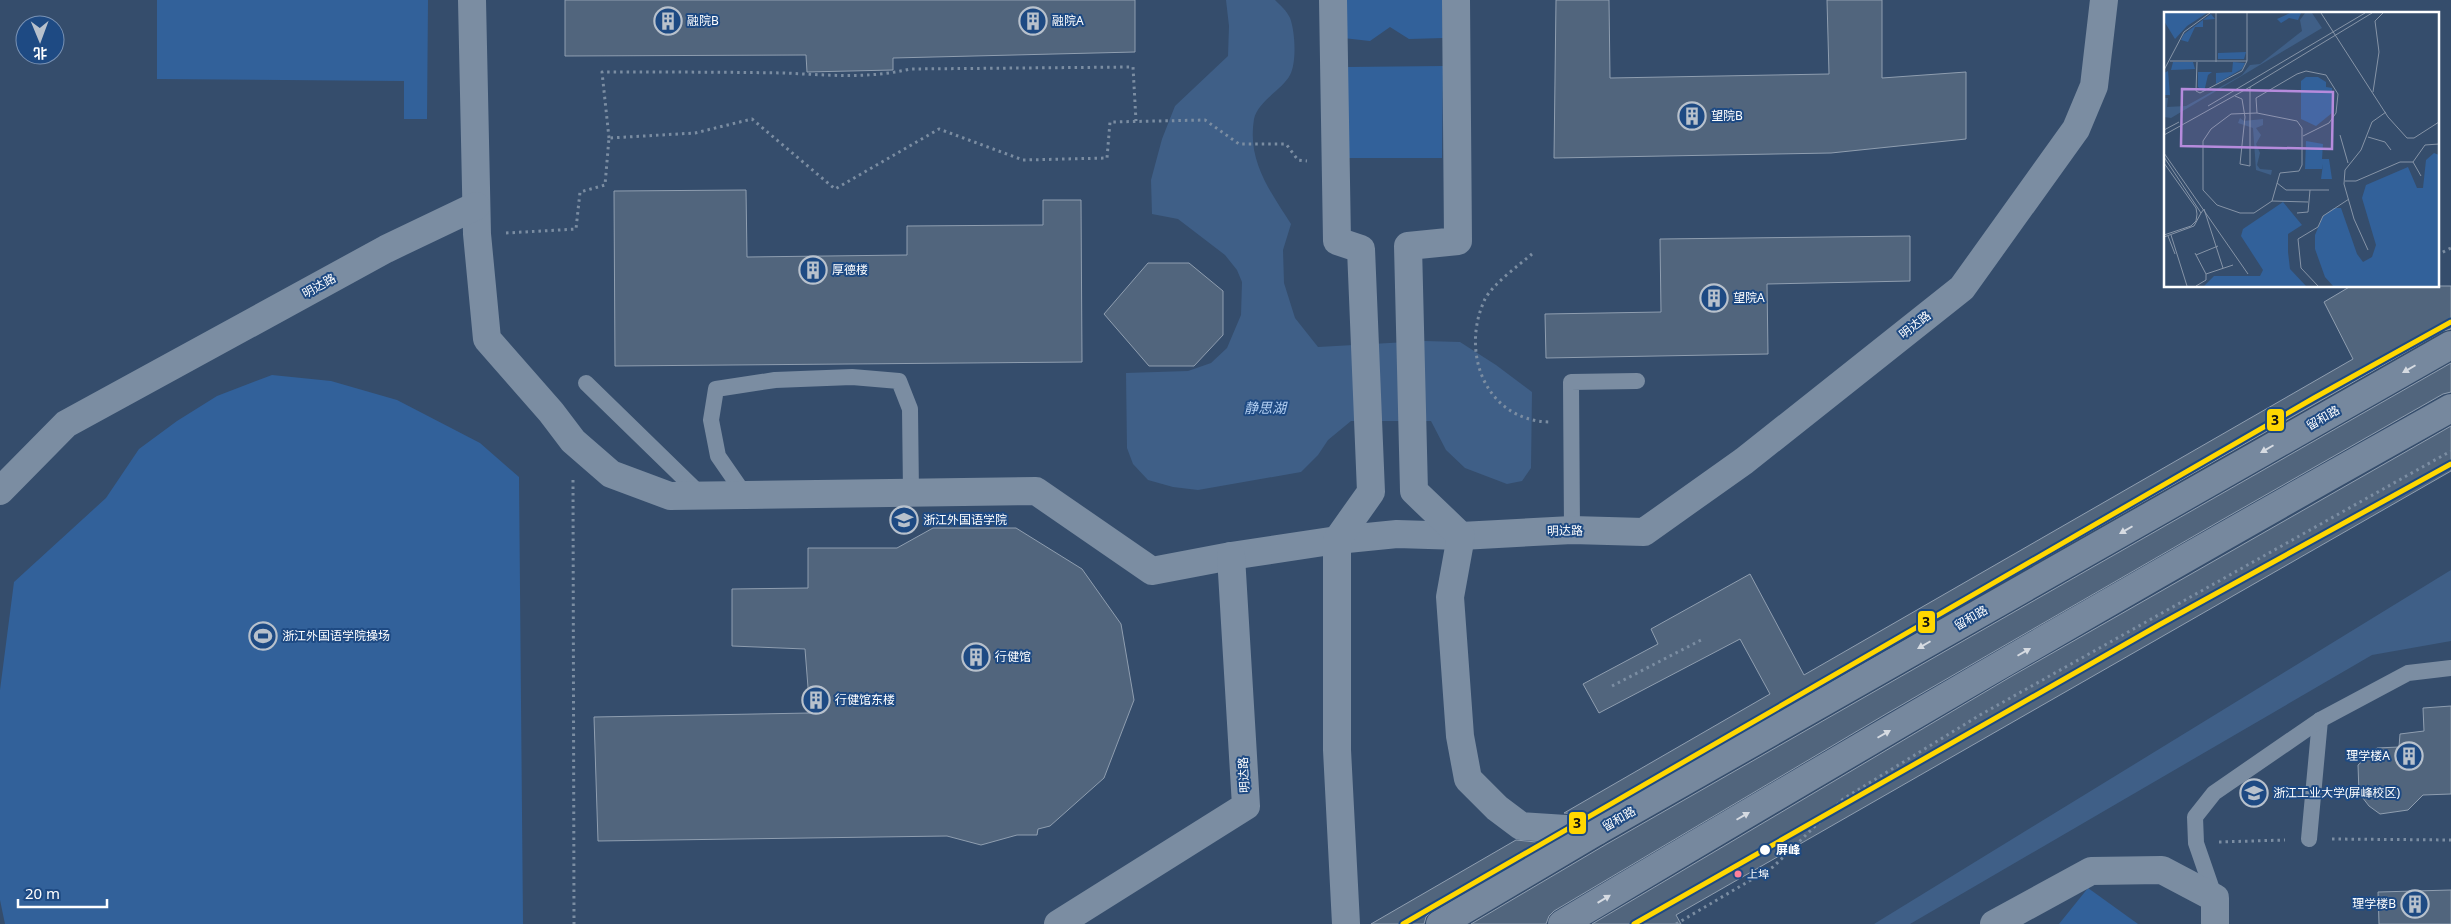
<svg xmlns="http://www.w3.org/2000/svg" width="2451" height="924" font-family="'Noto Sans','Noto Sans SC',sans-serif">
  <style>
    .green { fill: #32619a }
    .water { fill: #3f5f87 }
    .building { fill: #51657d; stroke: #8f9eb0 }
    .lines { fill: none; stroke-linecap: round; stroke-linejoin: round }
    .path { stroke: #7b8da2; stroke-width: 3; stroke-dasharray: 2.5 4; stroke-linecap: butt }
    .lane { stroke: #7b8da2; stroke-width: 16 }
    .street { stroke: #7b8da2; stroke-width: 28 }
    .secondary { stroke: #76889e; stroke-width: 28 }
    .metro-1-casing { stroke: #1e4a83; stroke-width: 9 }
    .metro-1 { stroke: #ffd700; stroke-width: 5 }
    .oneway { fill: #d6dbe2 }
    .stop-dot { fill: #fff; stroke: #1e4a83; stroke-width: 2 }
    .bus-dot { fill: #ff8098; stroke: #1e4a83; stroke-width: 2 }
    .labels { text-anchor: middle; stroke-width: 4; stroke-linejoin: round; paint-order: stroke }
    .bus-label { font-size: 11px; fill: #fff; stroke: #1e4a83; text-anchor: start }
    .poi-label { font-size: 12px; fill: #fff; stroke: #1e4a83; text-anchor: start }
    .street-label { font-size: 12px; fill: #fff; stroke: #1e4a83 }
    .stop-label { font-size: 12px; font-weight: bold; fill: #fff; stroke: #1e4a83; text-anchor: start }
    .water-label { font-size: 14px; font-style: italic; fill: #b1cef1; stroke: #1e4a83 }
    .inset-road { fill: none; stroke: #8694a7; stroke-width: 1 }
    .view { fill: #b68bdc; fill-opacity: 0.15; stroke: #b68bdc; stroke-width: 2.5 }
    .inset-edge { fill: none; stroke: #fff; stroke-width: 2.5 }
    .line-badge { stroke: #1e4a83; stroke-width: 2 }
    .pale-badge-label { font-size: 14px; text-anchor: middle; font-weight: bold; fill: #111 }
  </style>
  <rect width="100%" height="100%" fill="#354d6c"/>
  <g class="green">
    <path d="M157,0H428L427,119H404V81L157,79Z"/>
    <path d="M1344,0H1442L1443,38L1409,39L1390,27L1370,41L1343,38Z"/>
    <path d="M1443,66L1442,158H1347V67Z"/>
    <path d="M272,375L331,381L397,400L480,443L519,477L523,924H5L0,900V690L14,582L106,498L139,449L177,421L217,396Z"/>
    <path d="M2088,888L2138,924H2059Z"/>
  </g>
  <g class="water">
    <path d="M1226,0H1275C1280,5 1287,11 1290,18C1295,31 1297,62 1290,75C1283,89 1258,101 1254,119C1247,161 1270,191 1291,224L1283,250L1284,283L1295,318L1318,347L1425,341L1460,342L1496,365L1532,392L1531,468L1522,481L1507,484L1465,468L1446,450L1431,421H1351L1328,440L1318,455L1301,472L1198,490L1173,487L1148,480L1133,464L1127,448L1126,373L1188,371L1211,363L1227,348L1241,315L1242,282L1237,270L1225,255L1178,219L1152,214L1151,180L1162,139L1175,106L1228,56L1229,26Z"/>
    <path d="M2451,570V641L2372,655L1910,924H1874Z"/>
  </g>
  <g class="building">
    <path d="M565,0H1135V52L893,58V70L807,72L806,55L565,56Z"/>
    <path d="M1556,0H1609L1610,78L1829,74L1827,0H1882V78L1966,72V139L1831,153L1554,158Z"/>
    <path d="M746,190L747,257L907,255V226L1043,225V200H1081L1082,362L615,366L614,191Z"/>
    <path d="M1910,236V281L1767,284L1768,354L1546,358L1545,314L1661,312L1660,239Z"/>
    <path d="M1148,263H1189L1223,291V335L1194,366H1149L1104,314Z"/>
    <path d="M2351,286H2451V329L2443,331L1593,815L1564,813L1770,694L1740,639L1599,713L1583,684L1658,644L1651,629L1750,574L1804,675L2353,359L2324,302Z"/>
    <path d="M2451,363V392L2443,394L2220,521L1886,714L1554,911L1549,916L1546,924H1471L1605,845Z"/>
    <path d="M2451,426V471L1676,915L1681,924H1592L2012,676Z"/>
    <path d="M933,528H1016L1082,569L1121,624L1134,700L1104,778L1050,826L1038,829L1037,835H1017L981,845L947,836L598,841L594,717L810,713L805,649L732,646V589L808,588V548H897Z"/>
    <path d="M2451,706V794L2423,795L2408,810L2380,814L2369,806L2359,793L2358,765L2377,748L2399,747L2400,734L2424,731L2423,708Z"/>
    <path d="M1516,840L1546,843L1432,911L1426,917L1424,924H1371Z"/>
    <path d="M2451,890V924H2379L2378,892Z"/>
  </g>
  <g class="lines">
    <g class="path">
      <path d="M609,138L602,72C663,72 724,72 785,73C827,75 869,79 910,69L1133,67L1136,121"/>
      <path d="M506,233L576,229L580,192L605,185L609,138L695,133L752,119L835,189L939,129L1023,160L1107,158L1110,122L1205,120L1239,144H1286L1298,160L1307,161"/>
      <path d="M1532,254C1519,265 1493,284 1485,299C1460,352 1485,420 1549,422"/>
      <path d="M2437,255L2451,248"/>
      <path d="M573,480L574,924"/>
      <path d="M1612,686L1703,639"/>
      <path d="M2332,839L2451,840"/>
      <path d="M2219,842L2285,840"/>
      <path d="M1676,924L1773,867L1843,799L1980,715L2451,451"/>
    </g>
    <g class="lane">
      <path d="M586,383L702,496"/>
      <path d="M745,495L718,456L711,420L716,389L775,380L852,377L899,381L910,409L911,493"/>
      <path d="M1572,530L1571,382L1637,381"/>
      <path d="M2309,839L2320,720"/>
      <path d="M2215,898L2196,843L2195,817L2214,793L2320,720L2408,673L2451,668"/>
    </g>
    <g class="street">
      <path d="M472,0L477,234L487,339L551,412L573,441L611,474L670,496L1036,491L1152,571L1231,556L1337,540L1397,534L1461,536L1572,530L1644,532L1744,461L1962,288L2076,129L2094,86L2104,0"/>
      <path d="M1333,0L1337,241L1361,249L1371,492L1337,540V750L1346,924"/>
      <path d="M1456,0L1458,241L1408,246L1414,491L1461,536L1450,597L1460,736L1468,779L1497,808L1521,826L1597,831"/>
      <path d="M0,491L66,424L386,249L476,206"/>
      <path d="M1058,924L1246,806L1231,556"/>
      <path d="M1994,924L2091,871L2162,870L2215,898V924"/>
    </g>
    <g class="secondary">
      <path d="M1440,924L1597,831L2451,345"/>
      <path d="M1562,924C1856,748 2152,575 2451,408"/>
    </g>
    <g class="metro-1-casing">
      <g id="metro-1">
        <path d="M1403,924L2314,398L2451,322"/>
        <path d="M1634,924L2159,625L2451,464"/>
      </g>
    </g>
    <use href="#metro-1" class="metro-1"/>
  </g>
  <defs><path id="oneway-solid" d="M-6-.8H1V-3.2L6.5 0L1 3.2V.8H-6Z" transform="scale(1.25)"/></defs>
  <g class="oneway">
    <use href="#oneway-solid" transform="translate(2409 369) rotate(150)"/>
    <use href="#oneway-solid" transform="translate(2267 449) rotate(150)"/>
    <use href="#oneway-solid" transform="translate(2126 530) rotate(150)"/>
    <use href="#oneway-solid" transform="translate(1924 645) rotate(150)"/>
    <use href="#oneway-solid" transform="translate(2024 652) rotate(-30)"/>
    <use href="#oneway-solid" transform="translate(1884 734) rotate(-30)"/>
    <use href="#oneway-solid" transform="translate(1743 816) rotate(-30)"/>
    <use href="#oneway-solid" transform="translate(1604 899) rotate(-31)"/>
  </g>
  <defs>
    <g id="building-ring" transform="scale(1.4375)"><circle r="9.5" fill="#1e4a83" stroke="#b8c1cc" stroke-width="1.5"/><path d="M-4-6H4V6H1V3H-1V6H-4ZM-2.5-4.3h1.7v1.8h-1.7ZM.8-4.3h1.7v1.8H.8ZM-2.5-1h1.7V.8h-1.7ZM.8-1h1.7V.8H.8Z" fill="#b8c1cc"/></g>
    <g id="school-ring" transform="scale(1.4375)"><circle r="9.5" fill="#1e4a83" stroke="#b8c1cc" stroke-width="1.5"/><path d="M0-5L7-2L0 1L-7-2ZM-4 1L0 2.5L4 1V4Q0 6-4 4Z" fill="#b8c1cc"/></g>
    <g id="stadium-ring" transform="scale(1.4375)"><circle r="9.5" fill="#1e4a83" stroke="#b8c1cc" stroke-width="1.5"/><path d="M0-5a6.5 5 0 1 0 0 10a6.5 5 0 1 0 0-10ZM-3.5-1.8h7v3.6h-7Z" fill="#b8c1cc"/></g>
    <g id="university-ring" transform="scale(1.4375)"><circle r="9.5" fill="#1e4a83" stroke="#b8c1cc" stroke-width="1.5"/><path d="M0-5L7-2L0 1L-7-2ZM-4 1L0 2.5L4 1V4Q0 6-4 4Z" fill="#b8c1cc"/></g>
  </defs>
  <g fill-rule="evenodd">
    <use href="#building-ring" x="668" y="21"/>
    <use href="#building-ring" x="1033" y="21"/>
    <use href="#building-ring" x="1692" y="116"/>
    <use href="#building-ring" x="813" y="270"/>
    <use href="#building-ring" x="1714" y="298"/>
    <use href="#school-ring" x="904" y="520"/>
    <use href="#stadium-ring" x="263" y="636"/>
    <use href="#building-ring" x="976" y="657"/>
    <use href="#building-ring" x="816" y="700"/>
    <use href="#building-ring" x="2409" y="756"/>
    <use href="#university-ring" x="2254" y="793"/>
    <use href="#building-ring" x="2415" y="904"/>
  </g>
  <circle class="stop-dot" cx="1765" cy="850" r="6"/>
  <circle class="bus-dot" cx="1738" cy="874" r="4.5"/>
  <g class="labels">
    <g class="bus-label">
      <text x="1747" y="878">上埠</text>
    </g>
    <g class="poi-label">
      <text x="687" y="25">融院B</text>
      <text x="1052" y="25">融院A</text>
      <text x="1711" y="120">望院B</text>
      <text x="832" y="274">厚德楼</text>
      <text x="1733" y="302">望院A</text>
      <text x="923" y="524">浙江外国语学院</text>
      <text x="282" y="640">浙江外国语学院操场</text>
      <text x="995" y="661">行健馆</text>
      <text x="835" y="704">行健馆东楼</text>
      <text x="2390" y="760" text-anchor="end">理学楼A</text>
      <text x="2273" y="797">浙江工业大学(屏峰校区)</text>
      <text x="2396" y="908" text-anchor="end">理学楼B</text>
    </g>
    <g class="street-label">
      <text transform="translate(319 286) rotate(-29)" y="4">明达路</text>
      <text transform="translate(1915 325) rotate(-38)" y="4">明达路</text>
      <text transform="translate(2323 418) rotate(-30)" y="4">留和路</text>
      <text transform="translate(1565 531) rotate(-1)" y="4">明达路</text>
      <text transform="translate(1971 618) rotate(-30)" y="4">留和路</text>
      <text transform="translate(1244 775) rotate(-93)" y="4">明达路</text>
      <text transform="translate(1619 819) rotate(-30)" y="4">留和路</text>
    </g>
    <g class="stop-label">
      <text x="1776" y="854">屏峰</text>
    </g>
    <g class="water-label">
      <text x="1265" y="413">静思湖</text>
    </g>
  </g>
  <g transform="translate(2164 12)">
    <rect width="275" height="275" fill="#354d6c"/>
    <path d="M0,1H43L23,14L11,27L0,9ZM126,1H137L134,8L125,6L117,11L113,7ZM47,2L51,7L39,8V15H31L24,30L17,28L20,22ZM82,40L80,47H54V41ZM9,50H29L31,57L7,58ZM69,50L81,51L78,57L52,72V61L68,60ZM4,59L6,83H0V61ZM34,60H48L44,63L40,80L34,75ZM142,65H154L162,70V75L168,76V101L152,114L137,107V69ZM142,129L159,132L158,147H165L168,167H157L159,152L158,157H141ZM270,141L275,143V274H169L161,265L151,237V223L159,204L170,196H177L193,242L199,250L208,245L212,233L198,186L202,173L244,155L253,176H259L262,148ZM119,190L138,213L124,222V240L126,257L142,274H40L50,264H96L99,258L77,224L79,217Z" fill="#32619a"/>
    <path d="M141,1H148L158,16L7,106L0,105V86H4L3,95L22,94L78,63L86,53L96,52L138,19L136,8ZM76,106L80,109L99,107V113L92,116L97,123L92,132L96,141L93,153L96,157L108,158L107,163L92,158L89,116L74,111Z" fill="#3f5f87"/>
    <path class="inset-road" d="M157,1L224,105L243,126H250L275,110M6,49H83M33,50L32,79L36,81L78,59L83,49V1M52,50V1M0,58L20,20L46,1M209,80L215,40L211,9L219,1M71,84L78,87L81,105L76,152L86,154V75M44,94L201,1M93,101L133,109L138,116V153L135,159L116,161L108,189L90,201H76L53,193L39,178V129L47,117L67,102ZM93,101L92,86L133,62L142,59L162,63L174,82L172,101L165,111L139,124M0,118L15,110M0,123L86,75L208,1M176,123L184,151M204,125L221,130L227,138M0,141L84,262M0,145L37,201L30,214L0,225M249,150L261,133L275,132M249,150L257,164M0,151L32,196L33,202L32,209L27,214L0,223M181,169H192L236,150H249M113,171L122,178H165M108,189L144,190M37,201L40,197L59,256M133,201L144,200L146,178M7,223L23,274M4,224L11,242M204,238L190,207L180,172L181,158L197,138L208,110L222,100M31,241L42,262V268L32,274M32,243L54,234M42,262L69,253M154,274L137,256L134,227L154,215L159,204L185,187"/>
    <path class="view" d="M18,77L169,80L168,137L17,134Z"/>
    <rect width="275" height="275" class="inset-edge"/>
  </g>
  <g class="line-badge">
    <rect x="2266" y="408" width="19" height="24" rx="5" fill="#ffd700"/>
    <rect x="1917" y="610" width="19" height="24" rx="5" fill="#ffd700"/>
    <rect x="1568" y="811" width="19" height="24" rx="5" fill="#ffd700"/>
  </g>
  <g class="pale-badge-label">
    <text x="2275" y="425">3</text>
    <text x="1926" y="627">3</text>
    <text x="1577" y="828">3</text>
  </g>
  <g transform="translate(40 40) rotate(179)"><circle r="24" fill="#1e4a83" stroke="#7892b5"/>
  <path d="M0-4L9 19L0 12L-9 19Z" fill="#b8c1cc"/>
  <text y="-8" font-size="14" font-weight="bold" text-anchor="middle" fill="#ffffff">北</text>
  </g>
  <path d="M18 899v8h89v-8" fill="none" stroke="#ffffff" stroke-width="2.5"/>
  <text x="25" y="899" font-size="15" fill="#ffffff" stroke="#1e4a83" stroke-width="4" paint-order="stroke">20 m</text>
</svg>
